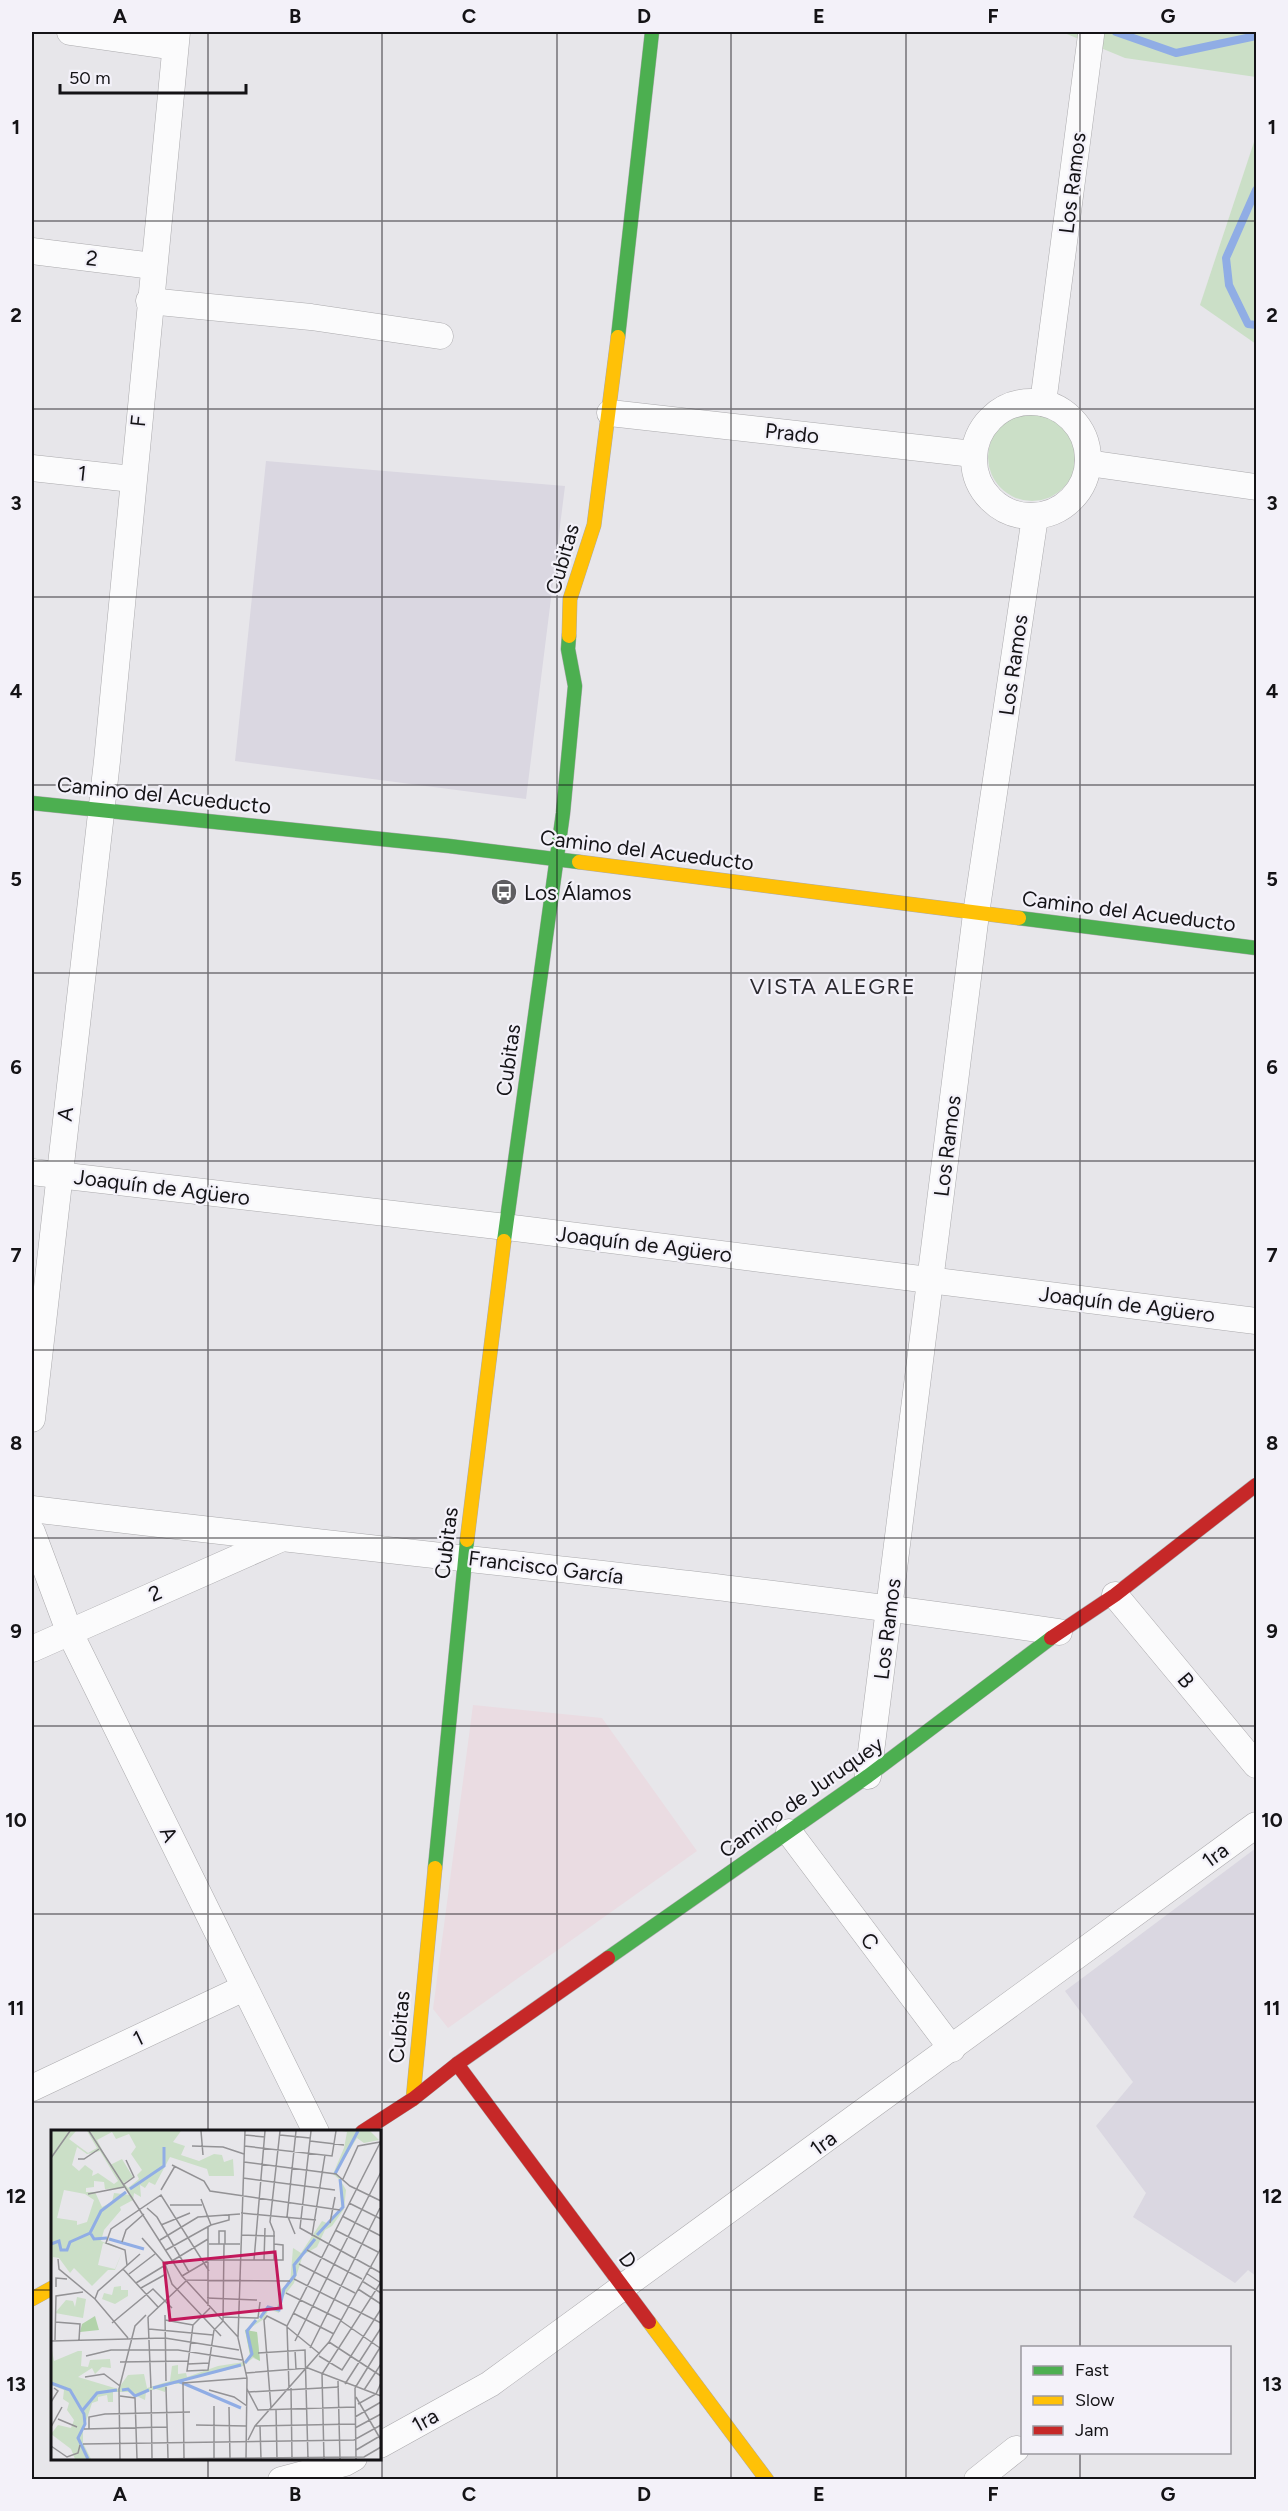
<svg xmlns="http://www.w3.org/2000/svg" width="1288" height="2511" font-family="Figtree,sans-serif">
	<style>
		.industrial { fill: #eadce2 }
		.built { fill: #dad7e1 }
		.green { fill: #cbdfc7 }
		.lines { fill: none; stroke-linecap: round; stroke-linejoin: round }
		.stream { stroke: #90ade5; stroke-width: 8 }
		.street-casing { stroke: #abaaad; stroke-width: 27 }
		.fast-casing { stroke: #abaaad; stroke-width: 15 }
		.slow-casing { stroke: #abaaad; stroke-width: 15 }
		.jam-casing { stroke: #abaaad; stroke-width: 15 }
		.street { stroke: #fbfbfc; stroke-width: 26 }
		.fast { stroke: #4caf50; stroke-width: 14 }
		.slow { stroke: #ffc107; stroke-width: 14 }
		.jam { stroke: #c62828; stroke-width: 14 }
		.grid { fill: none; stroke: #141316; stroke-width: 1.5; stroke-opacity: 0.55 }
		.labels { text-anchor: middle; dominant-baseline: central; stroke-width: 4.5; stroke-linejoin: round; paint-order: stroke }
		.street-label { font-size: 21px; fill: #141316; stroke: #f3f1f9 }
		.poi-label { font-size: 21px; fill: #141316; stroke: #f3f1f9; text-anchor: start }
		.neighbourhood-label { font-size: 22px; letter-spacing: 1.5px; fill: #2c2a30; stroke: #f3f1f9 }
		.inset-river { fill: none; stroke: #90ade5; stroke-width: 3 }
		.inset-road { fill: none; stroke: #939295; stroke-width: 1.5 }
		.view { fill: #c2185b; fill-opacity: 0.15; stroke: #c2185b; stroke-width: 3 }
		.inset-edge { fill: none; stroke: #141316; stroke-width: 3 }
		.neatline { fill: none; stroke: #141316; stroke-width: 2 }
		.grid-label { font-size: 20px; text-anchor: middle; font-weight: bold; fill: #141316 }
	</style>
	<rect width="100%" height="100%" fill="#e7e6ea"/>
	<path class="industrial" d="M473,1705L602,1718L697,1851L448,2028L433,2009Z"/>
	<g class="built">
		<path d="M266,461L565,486L526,799L235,761Z"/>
		<path d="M1256,1848V2276L1248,2270L1235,2283L1133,2217L1146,2193L1096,2126L1133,2082L1065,1991Z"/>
	</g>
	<g class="green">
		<path d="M1062,32H1256V77L1125,58Z"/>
		<path d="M1256,136V344L1200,305Z"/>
		<circle cx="1032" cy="457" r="44"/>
	</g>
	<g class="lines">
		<g class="stream">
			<path d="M1116,32L1176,53L1256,36"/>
			<path d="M1256,190L1226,258L1229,285L1248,324L1256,325"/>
		</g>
		<g class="street-casing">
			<g id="street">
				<path d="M70,32L175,47"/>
				<path d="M32,251L153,266"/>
				<path d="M149,301L311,317L440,336"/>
				<circle cx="1031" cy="459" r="57"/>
				<path d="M1043,403L1091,35"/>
				<path d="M610,413L973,454"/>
				<path d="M1088,463L1256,487"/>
				<path d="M32,468L132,479"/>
				<path d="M32,1172L506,1227L1256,1321"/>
				<path d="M32,1419L107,761L177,32"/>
				<path d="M32,1509C374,1551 718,1582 1059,1632"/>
				<path d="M32,1532L69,1631L316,2132"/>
				<path d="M1115,1595L1256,1765"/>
				<path d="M32,1649L278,1540"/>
				<path d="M868,1776L976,914L1035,517"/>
				<path d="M789,1832L952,2049"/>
				<path d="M32,2088L244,1988"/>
				<path d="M380,2445L490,2384L1256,1825"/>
				<path d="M281,2480L345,2463L354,2458"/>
				<path d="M977,2480L1016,2449"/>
			</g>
		</g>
		<g class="fast-casing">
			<g id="fast">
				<path d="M618,337L652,32"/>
				<path d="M32,803L449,846L579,862"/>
				<path d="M1019,918L1256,948"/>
				<path d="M504,1241L563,813L575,686L568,649L569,636"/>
				<path d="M435,1868L467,1540"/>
				<path d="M608,1958L868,1776L1051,1638"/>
			</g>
		</g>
		<g class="slow-casing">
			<g id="slow">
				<path d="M569,636L570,599L594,525L618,337"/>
				<path d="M579,862L1019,918"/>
				<path d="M467,1540L504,1241"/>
				<path d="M413,2099L435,1868"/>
				<path d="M32,2299L52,2288"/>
				<path d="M649,2322L767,2480"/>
			</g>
		</g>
		<g class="jam-casing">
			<g id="jam">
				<path d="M1051,1638L1115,1595L1256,1485"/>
				<path d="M457,2064L649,2322"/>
				<path d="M362,2132L413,2099L457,2064L608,1958"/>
			</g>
		</g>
		<use href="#street" class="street"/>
		<use href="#fast" class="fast"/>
		<use href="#slow" class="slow"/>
		<use href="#jam" class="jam"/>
	</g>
	<path class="grid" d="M208,32V2132M382,32V2480M557,32V2480M731,32V2480M906,32V2480M1080,32V2348M32,221H1256M32,409H1256M32,597H1256M32,785H1256M32,973H1256M32,1161H1256M32,1350H1256M32,1538H1256M32,1726H1256M32,1914H1256M32,2102H1256M32,2290H52M380,2290H1256M1080,2452V2480M208,2458V2480"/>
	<defs>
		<g id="bus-disc" transform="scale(1.35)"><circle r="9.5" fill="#5e5d60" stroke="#f3f1f9"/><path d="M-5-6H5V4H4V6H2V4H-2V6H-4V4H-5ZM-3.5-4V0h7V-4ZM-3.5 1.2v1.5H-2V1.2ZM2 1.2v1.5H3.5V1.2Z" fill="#fff"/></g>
	</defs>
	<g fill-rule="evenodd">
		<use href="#bus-disc" x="504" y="892"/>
	</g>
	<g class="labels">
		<g class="street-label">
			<text transform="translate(1072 183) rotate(-83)">Los Ramos</text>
			<text transform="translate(92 258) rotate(7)">2</text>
			<text transform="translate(138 421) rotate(-84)">F</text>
			<text transform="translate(792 433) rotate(6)">Prado</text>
			<text transform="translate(82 473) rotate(6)">1</text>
			<text transform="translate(562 559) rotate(-74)">Cubitas</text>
			<text transform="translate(1013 665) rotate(-82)">Los Ramos</text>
			<text transform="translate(164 795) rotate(6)">Camino del Acueducto</text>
			<text transform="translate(647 850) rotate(7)">Camino del Acueducto</text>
			<text transform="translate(1129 911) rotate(7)">Camino del Acueducto</text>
			<text transform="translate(508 1060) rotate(-82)">Cubitas</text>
			<text transform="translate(65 1114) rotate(-83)">A</text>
			<text transform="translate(947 1146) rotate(-83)">Los Ramos</text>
			<text transform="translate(162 1187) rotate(7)">Joaquín de Agüero</text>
			<text transform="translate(644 1244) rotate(7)">Joaquín de Agüero</text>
			<text transform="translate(1127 1304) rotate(7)">Joaquín de Agüero</text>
			<text transform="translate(446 1543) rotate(-83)">Cubitas</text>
			<text transform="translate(546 1567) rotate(7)">Francisco García</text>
			<text transform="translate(155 1593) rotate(-24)">2</text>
			<text transform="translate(887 1629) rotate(-83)">Los Ramos</text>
			<text transform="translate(1186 1680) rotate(50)">B</text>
			<text transform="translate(801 1797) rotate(-35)">Camino de Juruquey</text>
			<text transform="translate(169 1834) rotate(64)">A</text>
			<text transform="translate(1215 1855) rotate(-36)">1ra</text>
			<text transform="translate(870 1941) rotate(53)">C</text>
			<text transform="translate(399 2027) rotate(-85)">Cubitas</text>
			<text transform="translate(138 2038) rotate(-25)">1</text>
			<text transform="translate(823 2143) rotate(-36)">1ra</text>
			<text transform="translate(628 2260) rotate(54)">D</text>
			<text transform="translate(425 2420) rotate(-29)">1ra</text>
		</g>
		<g class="poi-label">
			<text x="524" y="892">Los Álamos</text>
		</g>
		<g class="neighbourhood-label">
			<text x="833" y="986">VISTA ALEGRE</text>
		</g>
	</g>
	<g transform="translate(51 2130)">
		<rect width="330" height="330" fill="#e7e6ea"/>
		<path d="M0,1H25L18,9L37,23L46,18L36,1H130L122,12L134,16L130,25L148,31L163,24L171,25L173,32L182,29L183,46H158L156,39L119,27L104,55L98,52L94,58L89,55L90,67L83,63L82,70L69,77L70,80L53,100L50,111L72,120L64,140H57L41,156L23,138L19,143L8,128L2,127L0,148ZM61,2L65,9L78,4L85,17L80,24L91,40L86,45L88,49L77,58L73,53L82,47L71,29L59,35L46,10ZM26,17L36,24L49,21L67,51L63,54L47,43L41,46L42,41L34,35L28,41L21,35ZM43,51L53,52L54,59L74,58L80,65L63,63L61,72L51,77L44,62H35V58L43,57ZM13,60L34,64L43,70L36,92L26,95V91L6,88ZM52,113L72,120L64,139L47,135ZM291,1H319L328,10L313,13L306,8L285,42L295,60L293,79L281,96L274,100L266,117L252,125L243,153L229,171L228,183L218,179L213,189L199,198V203L206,202L209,231L202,228L192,236L131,251L130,254H117L114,262L105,259L95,262L94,270L77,262H62V272H57L56,265L47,267V271L41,273L32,301V313L40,329H24L20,319L0,304L7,295L20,298L23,290L16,280L18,273L12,269L13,260L0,255V215L3,231L27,221H31L30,236L37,237L39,230L59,229L60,238L51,237L44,244L41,238L27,247L67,259L77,245L93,244L96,258L119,251L121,236L127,235V244L135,243L136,247L167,236L193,232L199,224L194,200L211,187L216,176L226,178L230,159L239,154L242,118L250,123L271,91L278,94L290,79L289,50L282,44L293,18L296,2ZM70,156V160H77V166L64,174L51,169L53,163L61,165L63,157ZM26,167L35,169L32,188L4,183L15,170L22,171L24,177Z" fill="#cbdfc7" fill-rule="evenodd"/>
		<path d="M44,186L48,200L29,202L31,194ZM194,200L206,202L209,231L199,225Z" fill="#b2d3aa"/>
		<path class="inset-river" d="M284,44L307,1M79,59L113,36V17M40,104L43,109L56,108M266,105L292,77L289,49M58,109L93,119M0,114L8,111L10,120H16L19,112L39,103L50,81L75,62M209,188L217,177L228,180L233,159L244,145L243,135L264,109M194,233L201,224L196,201L205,190M127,251L190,278M0,253L19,260L33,284L34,294L27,308L37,329M102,258L190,235M71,260L77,259L84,266L98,260M31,281L46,263L66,260"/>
		<path class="inset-road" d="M38,1L131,146L187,207M150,1L152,25M194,1L187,208L196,248L195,329M260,1L249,98L330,143M194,5L214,7M229,5L259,8M259,11L293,15M141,16L172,17L193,24M193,16L281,26L285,1M0,28L19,1M27,29H33L48,19M193,32L285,44L299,56L330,71M121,35L153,51L159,61L289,80M192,48L284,60M292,49L307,16L329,12M72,55L83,47L75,30M110,60L124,36M37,64L73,57M150,69L160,95M298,73L330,89M119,75H151M96,78L106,87L138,142M190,83L265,90M291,86L330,106M236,87L245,1M237,87L244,104M279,93L284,67M110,95L139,83M284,100L327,122M190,105L224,106M261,106L274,25M91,108L114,134L121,154L170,206M109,110L147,87L189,84M71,112L75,100L93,84M158,114H189M168,114V101H174V114M115,120L160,95L178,90V84M256,120L311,149M7,129L8,139L44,169L77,208M203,130L214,1M213,130L214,98M223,130V102L219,92L229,1M248,134L304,163M76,135L74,120L55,113L60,99L110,65L158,141M72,139L107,177M315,143L330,153M78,144L104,124M131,146L158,130H232V115L223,114M243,149L330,193M134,150L239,151M311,151L330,163M85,153L157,109M5,157V148L16,149M90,158L115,144M307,159L330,174M235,163L290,190M156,168L206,170M44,169L47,161L89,124M157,176V97M242,183L283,204M114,185L115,251M97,187L100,258M97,187L135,151M172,187L207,188L209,172M114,190L142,195M290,191L329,218M4,192L29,194L28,210M61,193L102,159L121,178M142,195L136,241L157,240L163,200L172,191L173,114M142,195L159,178M236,197L269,224M98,199L162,205M4,210L5,166L32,162M1,211L114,208L188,220M244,211L330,42M278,212L330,246M259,218L329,78M244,220L245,239M207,223L254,220L257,329M35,226L60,220H127L191,230M268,226L291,240L330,179M69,232L137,231M137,234L158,233M195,243L257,238L330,266M34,247L53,244L69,256M287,251L289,329M294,254L330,198M115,257L117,328M238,258L236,196L330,11M240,258L241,329M304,258L305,329M304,258L330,216M196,259L207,280L304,277M100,260L101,328M158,260L183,267L196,276M313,260L330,234M197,262L288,257M69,266L84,268L86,329M305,267L330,310M0,272L7,261L3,258M307,274L325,264L330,253M163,276V328M178,277L179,328M220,278L213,190L216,186L236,196M225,279L226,329M304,287L330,272M7,289L26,297M145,295L195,296M204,296L304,294M209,296L210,329M0,297L11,277M304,298L330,284M33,299L116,297M38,299V287L54,284L139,282M197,310L204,296L278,212L330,118M32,314L303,310L330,295M0,316L16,327L27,323L29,315M305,320L329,306M133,328L132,253L196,248M69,329L68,259L84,196L95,185M86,329L313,327L330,317M273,329L271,244L330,152"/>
		<path class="view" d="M224,122L230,178L119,190L113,133Z"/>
		<rect width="330" height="330" class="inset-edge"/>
	</g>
	<rect width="1288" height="2511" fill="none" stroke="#f3f1f9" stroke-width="66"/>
	<rect x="1021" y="2346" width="210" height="108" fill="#f3f1f9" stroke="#9a989e" stroke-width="1.5"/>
	<rect x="1033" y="2366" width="30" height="9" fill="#4caf50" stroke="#9a989e" stroke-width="1.5"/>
	<text x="1075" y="2376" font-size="18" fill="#141316">Fast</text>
	<rect x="1033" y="2396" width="30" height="9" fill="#ffc107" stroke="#9a989e" stroke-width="1.5"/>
	<text x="1075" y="2406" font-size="18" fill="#141316">Slow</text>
	<rect x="1033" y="2426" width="30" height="9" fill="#c62828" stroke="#9a989e" stroke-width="1.5"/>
	<text x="1075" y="2436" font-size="18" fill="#141316">Jam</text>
	<path d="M60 84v9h186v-9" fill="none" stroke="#141316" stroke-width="3"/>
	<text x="69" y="84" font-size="18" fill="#141316" stroke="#f3f1f9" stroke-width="4.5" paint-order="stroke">50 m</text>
	<rect x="33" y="33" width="1222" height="2445" class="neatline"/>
	<g class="grid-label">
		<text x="120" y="23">A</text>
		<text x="295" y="23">B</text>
		<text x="469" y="23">C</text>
		<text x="644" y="23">D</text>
		<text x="819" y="23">E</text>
		<text x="993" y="23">F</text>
		<text x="1168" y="23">G</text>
		<text x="16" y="134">1</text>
		<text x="1272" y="134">1</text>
		<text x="16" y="322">2</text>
		<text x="1272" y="322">2</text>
		<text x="16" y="510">3</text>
		<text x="1272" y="510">3</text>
		<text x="16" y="698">4</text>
		<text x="1272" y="698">4</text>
		<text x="16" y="886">5</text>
		<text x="1272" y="886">5</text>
		<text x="16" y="1074">6</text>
		<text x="1272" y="1074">6</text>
		<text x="16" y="1262">7</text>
		<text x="1272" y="1262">7</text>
		<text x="16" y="1450">8</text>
		<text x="1272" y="1450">8</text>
		<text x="16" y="1638">9</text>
		<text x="1272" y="1638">9</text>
		<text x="16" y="1827">10</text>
		<text x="1272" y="1827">10</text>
		<text x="16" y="2015">11</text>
		<text x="1272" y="2015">11</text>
		<text x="16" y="2203">12</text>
		<text x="1272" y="2203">12</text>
		<text x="16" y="2391">13</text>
		<text x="1272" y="2391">13</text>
		<text x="120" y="2501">A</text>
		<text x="295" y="2501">B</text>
		<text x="469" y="2501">C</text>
		<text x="644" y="2501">D</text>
		<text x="819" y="2501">E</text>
		<text x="993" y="2501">F</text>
		<text x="1168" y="2501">G</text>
	</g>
</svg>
